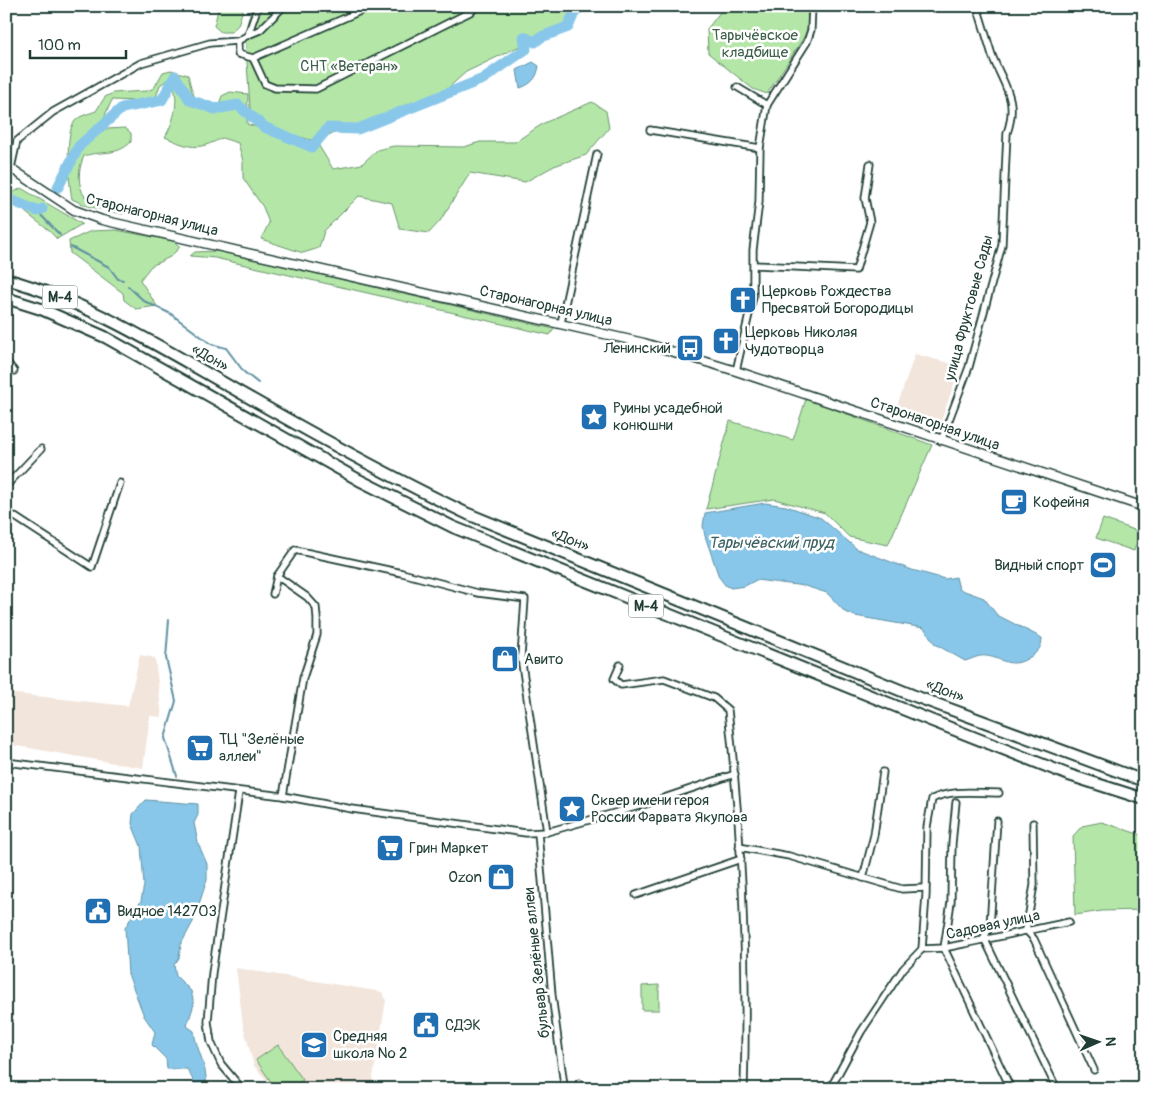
<svg xmlns="http://www.w3.org/2000/svg" width="1150" height="1095" font-family="Pangolin,sans-serif">
	<style>
		.built { fill: #f2e5db }
		.green { fill: #b4e7a7; stroke: #6a926e }
		.water { fill: #89c7ea; stroke: #5f90a1 }
		.lines { fill: none; stroke-linecap: round; stroke-linejoin: round }
		.stream { stroke: #5f90a1; stroke-width: 2 }
		.river { stroke: #89c7ea; stroke-width: 11 }
		.minor-casing { stroke: #1f3d34; stroke-width: 9 }
		.secondary-casing { stroke: #1f3d34; stroke-width: 11 }
		.motorway-casing { stroke: #1f3d34; stroke-width: 14 }
		.minor { stroke: #fff; stroke-width: 5.5 }
		.secondary { stroke: #fff; stroke-width: 8 }
		.motorway { stroke: #fff; stroke-width: 10 }
		.labels { text-anchor: middle; dominant-baseline: central; stroke-width: 5; stroke-linejoin: round; paint-order: stroke }
		.shield { fill: #fff; stroke: #627771; stroke-width: 1 }
		.shield-label { font-size: 14px; font-weight: bold; fill: #1f3d34 }
		.park-label { font-size: 15px; fill: #3d5f4b; stroke: #fff }
		.street-label { font-size: 15px; fill: #1f3d34; stroke: #fff }
		.poi-label { font-size: 15px; fill: #1f3d34; stroke: #fff; text-anchor: start }
		.water-label { font-size: 16px; font-style: italic; fill: #3a6062; stroke: #fff }
	</style>
	<rect width="100%" height="100%" fill="#fff"/>
	<filter id="ink" filterUnits="userSpaceOnUse"><feTurbulence type="fractalNoise" baseFrequency=".02" numOctaves="2"/><feDisplacementMap in="SourceGraphic" scale="10" xChannelSelector="R" yChannelSelector="G"/><feConvolveMatrix kernelMatrix="1 2 1 2 8 2 1 2 1" color-interpolation-filters="sRGB"/></filter>
	<g filter="url(#ink)">
		<g class="built">
			<path d="M915,354L960,366L939,427L895,412Z"/>
			<path d="M140,655L155,658L162,717L150,716L143,768L6,744V693L128,706Z"/>
			<path d="M236,968L382,992L386,1000L371,1089H275L254,1066L243,1025Z"/>
		</g>
		<g class="green">
			<path d="M219,6H244L238,25L231,32H221L214,26Z"/>
			<path d="M252,6H588L568,23L466,72L428,106L311,140L251,123L245,32Z"/>
			<path d="M725,6H808V31L767,94L753,89L708,53L707,29Z"/>
			<path d="M171,70L188,75C192,91 193,104 211,109L219,104L222,96L230,92L248,94L247,124L319,146L333,169L362,164L377,150L394,146L464,147L480,142H515L544,123L592,102L606,111L609,128L586,155L554,166L525,182L470,173L440,221L429,233L400,229L392,203L359,196L324,231L319,248L303,253L261,239L269,223L263,207L243,178V161L238,143L222,138C197,151 190,148 165,137C174,122 182,95 169,79L160,85L156,97L138,101L112,100L101,124L107,129L125,128L131,133V142C116,157 101,150 84,156C78,169 77,185 85,197L111,201L127,208L123,214L87,206L72,199C69,183 64,133 75,121C80,115 89,114 96,111L105,97L113,93L147,91L154,88L163,72Z"/>
			<path d="M21,188L82,224L57,239C43,222 20,214 11,194Z"/>
			<path d="M116,230L174,241L180,247L170,257L151,266L140,280L157,306L136,309L124,300L123,293L70,253L69,241L91,231Z"/>
			<path d="M219,251L554,329L550,335L215,258L190,256L195,252Z"/>
			<path d="M806,399L932,445L888,545L849,537L825,513L774,499L706,509L730,421L793,440Z"/>
			<path d="M1103,519L1140,532L1134,551L1096,538Z"/>
			<path d="M1102,822L1144,836V910L1102,911L1075,915L1073,836L1082,826Z"/>
			<path d="M659,985V1010H642V986Z"/>
			<path d="M278,1045L303,1080L291,1089H276L256,1060Z"/>
		</g>
		<g class="water">
			<path d="M533,62L539,66C537,78 532,84 520,88L517,70Z"/>
			<path d="M765,503L786,506L821,518L857,549L912,570L945,579L956,577L959,589L984,598L997,615L1042,638C1042,647 1038,652 1030,657C1008,672 1000,654 980,656C975,657 969,660 965,661L935,644L924,628L855,616L845,612L827,593L805,586L756,580L745,586L731,588L725,585L719,577L705,536L703,526L705,513Z"/>
			<path d="M146,800L198,804V815L194,823L198,843L207,864V880L193,922L181,944L179,958L174,965L176,976L191,991L194,1004L187,1026L194,1031C196,1050 208,1066 206,1085L198,1089L187,1069H167L166,1059L152,1045L155,1032L144,1016L128,974L125,928L141,901L144,885L141,846L132,824L133,814Z"/>
		</g>
		<g class="lines">
			<g class="stream">
				<path d="M37,211L60,235"/>
				<path d="M71,247L109,267L118,279L123,280"/>
				<path d="M128,286L144,301L171,314L211,344L226,348L244,372L258,383"/>
				<path d="M169,620L166,658L176,701L165,738L177,776"/>
			</g>
			<g class="river">
				<path d="M58,187L79,146L122,108L162,100L175,76L190,100L215,109L238,105L264,127L312,147L328,128L358,129L483,79L526,49L524,37L535,42L541,37L568,27L574,13L582,6"/>
				<path d="M6,198L37,211L42,209"/>
			</g>
			<g class="minor-casing">
				<g id="minor">
					<path d="M248,35L260,30L284,6"/>
					<path d="M238,41V54L253,58L372,6"/>
					<path d="M253,58L265,84L275,88L316,89L472,11L474,6"/>
					<path d="M767,105L807,42L811,30L812,6"/>
					<path d="M650,130L760,148"/>
					<path d="M11,168L17,141L53,112L141,63L210,43L238,41L248,35L258,6"/>
					<path d="M754,265L856,270L870,222L865,198L870,164"/>
					<path d="M561,323L597,154"/>
					<path d="M6,361L14,371"/>
					<path d="M736,371L753,297V250L759,202L760,148L767,105L737,87"/>
					<path d="M941,441L969,367L1002,245L1007,133C1019,98 1003,85 992,55C987,39 982,22 977,6"/>
					<path d="M6,486L41,449"/>
					<path d="M6,511L92,567L120,483"/>
					<path d="M277,576L307,597L316,607L317,618V635L303,678L283,796"/>
					<path d="M273,594L277,576L295,550L402,573L478,593L525,599L521,657L547,832"/>
					<path d="M620,665L614,679L621,685L664,679L714,698L728,710C742,836 748,962 744,1089"/>
					<path d="M6,762L283,796L352,809L526,833L547,832L646,804L735,774"/>
					<path d="M239,792L212,973L208,1022L211,1042L221,1064L242,1089"/>
					<path d="M956,802L952,844L951,902L944,948L1011,1089"/>
					<path d="M997,821L990,926L984,938L1054,1083"/>
					<path d="M1033,823L1034,885L1026,930L1034,939L1094,1070"/>
					<path d="M538,833L552,995L564,1085L561,1089"/>
					<path d="M739,847L789,856L902,889L925,888"/>
					<path d="M863,878L874,835L883,772"/>
					<path d="M636,895L741,859"/>
					<path d="M922,949L944,948L1069,922"/>
					<path d="M579,1083L586,1089"/>
					<path d="M830,1089L861,1032L903,969L922,949L926,895L927,827L932,799C953,789 976,793 999,793"/>
				</g>
			</g>
			<g class="secondary-casing">
				<path id="secondary" d="M6,165L74,210L102,220L644,343L736,371L1144,507"/>
			</g>
			<g class="motorway-casing">
				<g id="motorway">
					<path d="M6,279C89,302 160,347 234,389C311,433 388,476 468,514L912,695L1144,781"/>
					<path d="M6,298L41,309L105,337L359,480L453,527L930,720L1069,775L1144,799"/>
				</g>
			</g>
			<use href="#minor" class="minor"/>
			<use href="#secondary" class="secondary"/>
			<use href="#motorway" class="motorway"/>
		</g>
	</g>
	<defs>
		<g id="church-square" transform="scale(1.4375)"><rect x="-9" y="-9" width="18" height="18" rx="4" fill="#1f6fb2" stroke="#fff"/><path d="M-1.2-6h2.4v3.5h3.3v2.4h-3.3V6h-2.4V-.1h-3.3v-2.4h3.3Z" fill="#fff"/></g>
		<g id="bus-square" transform="scale(1.4375)"><rect x="-9" y="-9" width="18" height="18" rx="4" fill="#1f6fb2" stroke="#fff"/><path d="M-5-6H5V4H4V6H2V4H-2V6H-4V4H-5ZM-3.5-4V0h7V-4ZM-3.5 1.2v1.5H-2V1.2ZM2 1.2v1.5H3.5V1.2Z" fill="#fff"/></g>
		<g id="sight-square" transform="scale(1.4375)"><rect x="-9" y="-9" width="18" height="18" rx="4" fill="#1f6fb2" stroke="#fff"/><path d="M0-6L1.8-2.2L6-1.7L2.9 1.2L3.7 5.4L0 3.3L-3.7 5.4L-2.9 1.2L-6-1.7L-1.8-2.2Z" fill="#fff"/></g>
		<g id="cafe-square" transform="scale(1.4375)"><rect x="-9" y="-9" width="18" height="18" rx="4" fill="#1f6fb2" stroke="#fff"/><path d="M-5.5-4.5H6V0H3Q3 3.5 0 3.5H-2.5Q-5.5 3.5-5.5 0ZM3-3.2v2h1.7v-2ZM-6 4.5H4V6H-6Z" fill="#fff"/></g>
		<g id="stadium-square" transform="scale(1.4375)"><rect x="-9" y="-9" width="18" height="18" rx="4" fill="#1f6fb2" stroke="#fff"/><path d="M0-5a6.5 5 0 1 0 0 10a6.5 5 0 1 0 0-10ZM-3.5-1.8h7v3.6h-7Z" fill="#fff"/></g>
		<g id="shop-square" transform="scale(1.4375)"><rect x="-9" y="-9" width="18" height="18" rx="4" fill="#1f6fb2" stroke="#fff"/><path d="M-5-2.5h2.3a2.7 3.5 0 0 1 5.4 0H5L5.5 6h-11ZM-1.5-2.5h3a1.5 2.3 0 0 0-3 0Z" fill="#fff"/></g>
		<g id="supermarket-square" transform="scale(1.4375)"><rect x="-9" y="-9" width="18" height="18" rx="4" fill="#1f6fb2" stroke="#fff"/><path d="M-6-5.5h2.5l.6 2H6L4.5 2H-2.5L-4.4-4H-6ZM-1.5 3.2a1.3 1.3 0 1 0 .1 0ZM3 3.2a1.3 1.3 0 1 0 .1 0Z" fill="#fff"/></g>
		<g id="civic-square" transform="scale(1.4375)"><rect x="-9" y="-9" width="18" height="18" rx="4" fill="#1f6fb2" stroke="#fff"/><path d="M-.6-6.5H3V-4.5H.6V-3L4-1V1h2V6H-6V1h2V-1L-.6-3ZM-1.2 2.5V6h2.4V2.5Z" fill="#fff"/></g>
		<g id="school-square" transform="scale(1.4375)"><rect x="-9" y="-9" width="18" height="18" rx="4" fill="#1f6fb2" stroke="#fff"/><path d="M0-5L7-2L0 1L-7-2ZM-4 1L0 2.5L4 1V4Q0 6-4 4Z" fill="#fff"/></g>
	</defs>
	<g fill-rule="evenodd">
		<use href="#church-square" x="743" y="300"/>
		<use href="#church-square" x="726" y="341"/>
		<use href="#bus-square" x="690" y="348"/>
		<use href="#sight-square" x="594" y="417"/>
		<use href="#cafe-square" x="1014" y="502"/>
		<use href="#stadium-square" x="1103" y="565"/>
		<use href="#shop-square" x="505" y="659"/>
		<use href="#supermarket-square" x="200" y="748"/>
		<use href="#sight-square" x="572" y="809"/>
		<use href="#supermarket-square" x="390" y="848"/>
		<use href="#shop-square" x="501" y="877"/>
		<use href="#civic-square" x="98" y="911"/>
		<use href="#civic-square" x="426" y="1025"/>
		<use href="#school-square" x="314" y="1045"/>
	</g>
	<g class="labels">
		<g class="shield">
			<rect x="42.5" y="285.5" width="35" height="23" rx="4"/>
			<rect x="628.5" y="594.5" width="35" height="23" rx="4"/>
		</g>
		<g class="shield-label">
			<text x="60" y="297">М-4</text>
			<text x="646" y="606">М-4</text>
		</g>
		<g class="park-label">
			<text x="755" y="35">Тарычёвское<tspan x="755" dy="17">кладбище</tspan></text>
			<text x="349" y="66">СНТ «Ветеран»</text>
		</g>
		<g class="street-label">
			<text transform="translate(152 215) rotate(14)">Старонагорная улица</text>
			<text transform="translate(546 306) rotate(13)">Старонагорная улица</text>
			<text transform="translate(969 308) rotate(-75)">улица Фруктовые Сады</text>
			<text transform="translate(210 358) rotate(30)">«Дон»</text>
			<text transform="translate(935 424) rotate(19)">Старонагорная улица</text>
			<text transform="translate(570 540) rotate(22)">«Дон»</text>
			<text transform="translate(945 691) rotate(21)">«Дон»</text>
			<text transform="translate(993 925) rotate(-12)">Садовая улица</text>
			<text transform="translate(537 963) rotate(-96)">бульвар Зелёные аллеи</text>
		</g>
		<g class="poi-label">
			<text x="762" y="291">Церковь Рождества<tspan x="762" dy="17">Пресвятой Богородицы</tspan></text>
			<text x="745" y="332">Церковь Николая<tspan x="745" dy="17">Чудотворца</tspan></text>
			<text x="671" y="348" text-anchor="end">Ленинский</text>
			<text x="613" y="408">Руины усадебной<tspan x="613" dy="17">конюшни</tspan></text>
			<text x="1033" y="502">Кофейня</text>
			<text x="1084" y="565" text-anchor="end">Видный спорт</text>
			<text x="524" y="659">Авито</text>
			<text x="219" y="739">ТЦ "Зелёные<tspan x="219" dy="17">аллеи"</tspan></text>
			<text x="591" y="800">Сквер имени героя<tspan x="591" dy="17">России Фарвата Якупова</tspan></text>
			<text x="409" y="848">Грин Маркет</text>
			<text x="482" y="877" text-anchor="end">Ozon</text>
			<text x="117" y="911">Видное 142703</text>
			<text x="445" y="1025">СДЭК</text>
			<text x="333" y="1036">Средняя<tspan x="333" dy="17">школа № 2</tspan></text>
		</g>
		<g class="water-label">
			<text x="771" y="543">Тарычёвский пруд</text>
		</g>
	</g>
	<rect width="1150" height="1095" fill="none" stroke="#fff" stroke-width="25"/>
	<rect x="12" y="12" width="1125" height="1070" fill="none" stroke="#1f3d34" stroke-width="2" filter="url(#ink)"/>
	<g transform="translate(1098 1042) rotate(88)" stroke="#ffffff" stroke-width="4" paint-order="stroke">
	<path d="M0-4L9 19L0 12L-9 19Z" fill="#1f3d34"/>
	<text y="-8" font-size="14" font-weight="bold" text-anchor="middle" fill="#1f3d34">N</text>
	</g>
	<path d="M30 50v8h96v-8" fill="none" stroke="#1f3d34" stroke-width="2.5"/>
	<text x="38" y="50" font-size="15" fill="#1f3d34" stroke="#ffffff" stroke-width="4" paint-order="stroke">100 m</text>
</svg>
